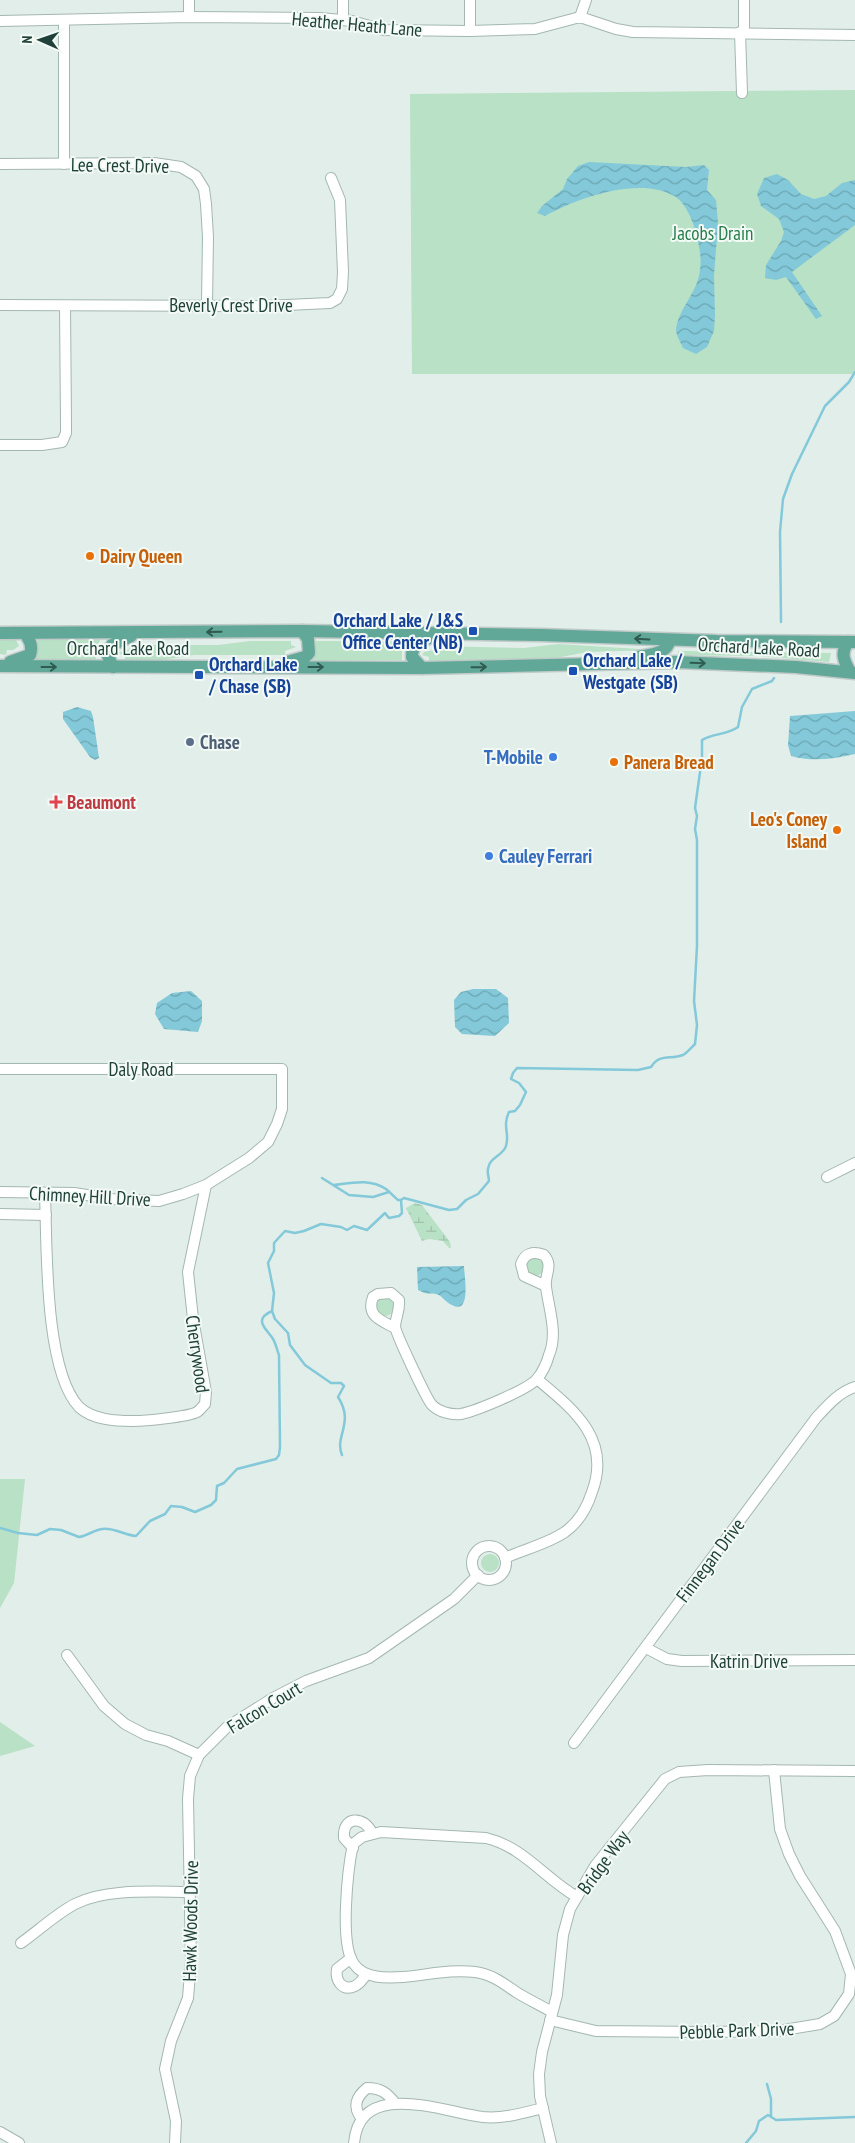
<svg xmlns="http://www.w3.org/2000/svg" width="855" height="2143" font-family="'PT Sans Narrow',sans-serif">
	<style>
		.green { fill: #b8e1c5 }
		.wetland { fill: url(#wetland-marsh) }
		.water { fill: url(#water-waves) }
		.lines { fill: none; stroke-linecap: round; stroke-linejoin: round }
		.stream { stroke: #83c9d9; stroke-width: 2.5 }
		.minor-casing { stroke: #a4b7b1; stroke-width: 12 }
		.major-casing { stroke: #c0cac8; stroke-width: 15 }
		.minor { stroke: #fff; stroke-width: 10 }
		.major { stroke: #61a898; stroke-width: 12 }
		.oneway { stroke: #305b51 }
		.food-dot { fill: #e8710a; stroke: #f3faf6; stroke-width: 2 }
		.transit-dot { fill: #1a4fb4; stroke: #f3faf6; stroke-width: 2 }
		.service-dot { fill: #5c6f8a; stroke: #f3faf6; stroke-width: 2 }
		.shop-dot { fill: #3f7fe0; stroke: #f3faf6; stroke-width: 2 }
		.health-dot { fill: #e0444e; stroke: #f3faf6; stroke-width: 2 }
		.labels { text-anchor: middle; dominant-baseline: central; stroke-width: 4; stroke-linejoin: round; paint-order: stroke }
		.street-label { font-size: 19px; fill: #1f4139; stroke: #f3faf6 }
		.park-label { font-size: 19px; fill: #257d4a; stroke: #f3faf6 }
		.food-label { font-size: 19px; font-weight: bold; fill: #c56008; stroke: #f3faf6; text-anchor: start }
		.transit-label { font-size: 19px; font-weight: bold; fill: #164399; stroke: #f3faf6; text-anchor: start }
		.service-label { font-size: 19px; font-weight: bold; fill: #4e5e75; stroke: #f3faf6; text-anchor: start }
		.shop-label { font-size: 19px; font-weight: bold; fill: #366cbe; stroke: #f3faf6; text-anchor: end }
		.health-label { font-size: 19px; font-weight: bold; fill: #be3a42; stroke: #f3faf6; text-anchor: start }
	</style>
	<defs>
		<pattern id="wetland-marsh" width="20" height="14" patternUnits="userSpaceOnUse" patternTransform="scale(1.25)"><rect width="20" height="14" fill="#b8e1c5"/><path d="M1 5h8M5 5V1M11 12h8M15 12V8" fill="none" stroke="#9ec2aa"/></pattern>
		<pattern id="water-waves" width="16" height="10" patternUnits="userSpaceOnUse" patternTransform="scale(1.25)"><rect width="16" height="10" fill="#83c9d9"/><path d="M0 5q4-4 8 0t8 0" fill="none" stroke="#6ba5b1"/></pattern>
	</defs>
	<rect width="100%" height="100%" fill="#e2eee9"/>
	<g class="green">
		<path d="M855,90V374H412L410,94Z"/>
		<path d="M0,640H16L19,646L13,650H7L6,655L0,654Z"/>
		<path d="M38,640H100L95,653L96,659H35Z"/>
		<path d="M250,641H291V645L296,647L285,651V655H194L162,660H125V656L118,653L129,649L130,645H219Z"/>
		<path d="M316,641H405L402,651V660H312L316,651Z"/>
		<path d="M558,644L655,650L587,652L556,658L429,661V657L422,655L424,652L434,650V646L524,648Z"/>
		<path d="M678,651L831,653L829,662L760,656L678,655Z"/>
		<circle cx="535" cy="1267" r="9"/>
		<circle cx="385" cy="1307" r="9"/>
		<path d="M0,1479H25L14,1583L0,1608Z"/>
		<circle cx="490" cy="1563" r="9"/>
		<path d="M0,1722L35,1746L0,1756Z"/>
	</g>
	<path class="wetland" d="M415,1203L422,1205L450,1242L451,1248H449L443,1241L429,1239L422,1241L406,1208Z"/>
	<g class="water">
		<path d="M589,162L686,167L704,165L709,170L707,190L716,200L718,223L714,276L715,315L714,331L707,347L696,354L683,348C681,343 676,335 676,330C678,309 698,292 700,270C702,258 699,245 696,233C693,221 686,204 676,197C640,175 578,198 545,216L537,213L542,206L563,189L567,179L578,166Z"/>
		<path d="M777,174L788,180L801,194L814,199L826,196L842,183L855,180V225L792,272L822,316L816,319L786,277L776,280L765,278L766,265L781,241L784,232L779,219L761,206L757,194L764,178Z"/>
		<path d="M77,707L91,711L93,717L99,758L95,760L90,757L63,719V712Z"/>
		<path d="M855,711V754C835,759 811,762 791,756L788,745L790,716Z"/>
		<path d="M473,989H496L508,998L509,1023L495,1036L462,1034L455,1027L454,1000L461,992Z"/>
		<path d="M191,991L202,1001V1021L198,1032L164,1029L155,1014L157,1003L172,993Z"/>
		<path d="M464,1266C464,1274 472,1316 452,1305C446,1303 442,1295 436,1294C433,1293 428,1294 425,1293C422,1292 420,1291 418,1290L417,1267Z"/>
	</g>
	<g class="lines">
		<g class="stream">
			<path d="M781,622L780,532L783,499L792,474L825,406L849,382L855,372"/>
			<path d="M322,1178L349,1195L373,1197L389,1192"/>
			<path d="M334,1185C351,1183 370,1178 386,1189C390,1192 393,1196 398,1200H401"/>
			<path d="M342,1455C334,1436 355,1423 338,1397L344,1386L341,1383H331L305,1365L290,1345L288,1333L275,1319L272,1311L274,1293L268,1263L274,1251V1243L285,1231L295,1233L304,1231L321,1224L341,1227L347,1230L354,1226L367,1230L385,1213L389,1218L399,1216L402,1213L401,1200L404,1198L449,1210L457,1209L466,1200L478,1194L489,1181C489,1177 487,1173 488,1169C489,1157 503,1156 506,1146C510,1133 502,1127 509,1112L515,1111L520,1105L526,1092L519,1083L511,1079L513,1073L517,1068L638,1070L651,1067C660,1053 670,1060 683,1055C687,1053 692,1047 695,1044L697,1025L694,1001L697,946V840L695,829L697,816L695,808L702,758V740C714,733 727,735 738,727L742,707L752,689L772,681L774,678"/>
			<path d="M0,1528L18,1533L37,1535L50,1529L61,1530L79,1537C87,1536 94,1530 102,1529C113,1527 124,1535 136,1536L150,1521L165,1514L171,1506L182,1507L195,1512L211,1505L216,1500L217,1486L224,1483L237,1469L276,1459L279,1455L280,1447L279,1355C277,1350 276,1344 273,1339C267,1329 252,1320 272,1311"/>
			<path d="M767,2084L771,2099V2116"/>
			<path d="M746,2143L756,2131L759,2121L768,2115L776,2120L855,2117"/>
		</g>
		<g class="minor-casing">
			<g id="minor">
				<path d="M189,0V17"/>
				<path d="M470,0V31"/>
				<path d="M744,0V32"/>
				<path d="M580,17L586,0"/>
				<path d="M343,20V0"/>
				<path d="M0,21L189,17L320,18L352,21L384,30L470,31L535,29L580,17L616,29L633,32L855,35"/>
				<path d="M740,32L742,93"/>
				<path d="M0,164L154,163L181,167L196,176L204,189L206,204L208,237L207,304"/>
				<path d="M64,164V20"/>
				<path d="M0,305L265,306L330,303L337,299L342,289L343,272L340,200L331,178"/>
				<path d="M0,445H42L62,442L66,433V423L65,306"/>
				<path d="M0,1069H282V1109L277,1124L268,1142L249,1158L206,1185L183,1194L159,1201L112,1199L74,1193L0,1192"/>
				<path d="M827,1177L855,1163"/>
				<path d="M45,1193C47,1245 44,1370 79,1407C93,1420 116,1421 133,1421C144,1421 188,1417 197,1412C200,1410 203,1406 205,1404L206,1392L193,1319L188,1272L206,1185"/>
				<path d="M0,1214L46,1215"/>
				<path d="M395,1328C380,1320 366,1316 373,1297L378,1294L391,1293L399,1300C400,1310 396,1317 395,1326C395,1332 427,1400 432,1405C439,1412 451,1415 461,1414C476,1411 527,1390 537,1379C542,1373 547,1362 549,1355C558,1333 549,1310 546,1287C544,1275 554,1266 544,1255C533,1251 525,1253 521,1264L524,1276L546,1286"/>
				<circle cx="489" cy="1563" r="17"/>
				<path d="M505,1558C525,1549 547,1544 565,1532C579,1522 587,1508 592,1492C612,1439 573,1409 537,1379"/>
				<path d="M646,1648L667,1659L682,1661L855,1660"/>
				<path d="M67,1655L104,1706L125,1724L146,1735L168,1741L199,1755"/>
				<path d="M574,1743L816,1418C827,1406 839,1392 855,1387"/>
				<path d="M353,1848L344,1838C342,1816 364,1815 372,1833"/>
				<path d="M21,1943C38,1931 56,1914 75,1904C106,1888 156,1892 190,1892"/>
				<path d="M351,1958L337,1969C335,1980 342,1992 355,1986C360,1984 363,1978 367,1974"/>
				<path d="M552,2012C540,2005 527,1999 516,1992C503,1983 491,1974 475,1972C451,1969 427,1975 403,1977C387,1978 364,1979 354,1964C339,1944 348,1868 353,1844L362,1837L381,1832L486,1838C524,1847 545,1879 577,1897"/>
				<path d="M550,2020L596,2031L706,2032L778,2031L820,2024L834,2016L849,1994L851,1974L835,1931L800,1876L789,1854L780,1829L774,1770"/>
				<path d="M362,2119C352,2107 356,2097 367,2088C381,2088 387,2093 395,2103"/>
				<path d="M0,2132L19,2143"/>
				<path d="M175,2143L176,2121L165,2069L171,2041L188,1998L191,1961L188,1799L190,1776L199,1755L227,1727L273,1698L306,1681L369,1658L454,1599L478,1575"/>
				<path d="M354,2143C360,2078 443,2112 483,2117C503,2119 523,2113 543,2108"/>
				<path d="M551,2143L540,2096L539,2074L542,2052L557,1995L563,1935L570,1909L595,1866L665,1779L679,1772L708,1770L855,1771"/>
			</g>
		</g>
		<g class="major-casing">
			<g id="major">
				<path d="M0,633L302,631L541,635L717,641L855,642"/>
				<path d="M848,642C840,653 844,661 850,672"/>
				<path d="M638,657C651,654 666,655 670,640"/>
				<path d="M10,662L30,655C33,646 30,641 25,633"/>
				<path d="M287,662L305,657L309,653L308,639L302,631"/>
				<path d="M0,666L422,668L677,662L796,667L855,673"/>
				<path d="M113,667L108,656L112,645L131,636"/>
				<path d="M422,668L412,657C411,643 424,640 435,636"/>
			</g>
		</g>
		<use href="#minor" class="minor"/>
		<use href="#major" class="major"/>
	</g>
	<defs><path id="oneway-shaft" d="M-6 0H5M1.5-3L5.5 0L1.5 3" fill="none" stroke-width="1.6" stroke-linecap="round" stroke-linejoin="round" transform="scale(1.25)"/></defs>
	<g class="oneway">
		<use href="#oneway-shaft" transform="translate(214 632) rotate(179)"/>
		<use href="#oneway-shaft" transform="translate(642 639) rotate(-177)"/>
		<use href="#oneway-shaft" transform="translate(698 663) rotate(2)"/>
		<use href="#oneway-shaft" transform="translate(49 667)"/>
		<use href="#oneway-shaft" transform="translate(316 667)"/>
		<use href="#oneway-shaft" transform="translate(479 667) rotate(-1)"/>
	</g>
	<g class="food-dot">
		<circle cx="90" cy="556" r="5"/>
		<circle cx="614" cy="762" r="5"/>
		<circle cx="837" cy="830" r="5"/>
	</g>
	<g class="transit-dot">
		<rect x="468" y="626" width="10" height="10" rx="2.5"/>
		<rect x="568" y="666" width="10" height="10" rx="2.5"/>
		<rect x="194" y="670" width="10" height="10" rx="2.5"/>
	</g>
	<circle class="service-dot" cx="190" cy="742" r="5"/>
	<g class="shop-dot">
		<circle cx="553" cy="757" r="5"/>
		<circle cx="489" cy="856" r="5"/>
	</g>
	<path class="health-dot" d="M53.5 794.5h5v5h5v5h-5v5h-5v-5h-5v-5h5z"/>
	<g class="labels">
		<g class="street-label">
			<text transform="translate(357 24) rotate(5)">Heather Heath Lane</text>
			<text transform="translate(120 165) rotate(1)">Lee Crest Drive</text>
			<text x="231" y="305">Beverly Crest Drive</text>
			<text transform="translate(759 647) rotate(3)">Orchard Lake Road</text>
			<text x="128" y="648">Orchard Lake Road</text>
			<text x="141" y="1069">Daly Road</text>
			<text transform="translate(90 1196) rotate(3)">Chimney Hill Drive</text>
			<text transform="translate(198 1354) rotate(82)">Cherrywood</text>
			<text transform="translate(710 1560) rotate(-53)">Finnegan Drive</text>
			<text x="749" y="1661">Katrin Drive</text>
			<text transform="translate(264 1707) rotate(-31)">Falcon Court</text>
			<text transform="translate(603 1862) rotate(-54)">Bridge Way</text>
			<text transform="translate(190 1921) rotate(-89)">Hawk Woods Drive</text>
			<text transform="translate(737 2030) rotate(-2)">Pebble Park Drive</text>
		</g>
		<g class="park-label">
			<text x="713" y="233">Jacobs Drain</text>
		</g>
		<g class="food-label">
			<text x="100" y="556">Dairy Queen</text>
			<text x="624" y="762">Panera Bread</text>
			<text x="827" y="819" text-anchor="end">Leo's Coney<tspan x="827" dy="22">Island</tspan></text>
		</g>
		<g class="transit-label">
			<text x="463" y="620" text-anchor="end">Orchard Lake / J&amp;S<tspan x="463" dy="22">Office Center (NB)</tspan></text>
			<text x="583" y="660">Orchard Lake /<tspan x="583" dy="22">Westgate (SB)</tspan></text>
			<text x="209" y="664">Orchard Lake<tspan x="209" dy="22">/ Chase (SB)</tspan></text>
		</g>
		<g class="service-label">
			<text x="200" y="742">Chase</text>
		</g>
		<g class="shop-label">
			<text x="543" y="757">T-Mobile</text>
			<text x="499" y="856" text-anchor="start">Cauley Ferrari</text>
		</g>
		<g class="health-label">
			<text x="67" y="802">Beaumont</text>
		</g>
	</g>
	<g transform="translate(40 40) rotate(272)" stroke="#f3faf6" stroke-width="4" paint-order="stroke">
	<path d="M0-4L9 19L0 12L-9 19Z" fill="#1f4139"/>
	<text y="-8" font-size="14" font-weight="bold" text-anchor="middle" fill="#1f4139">N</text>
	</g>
</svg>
